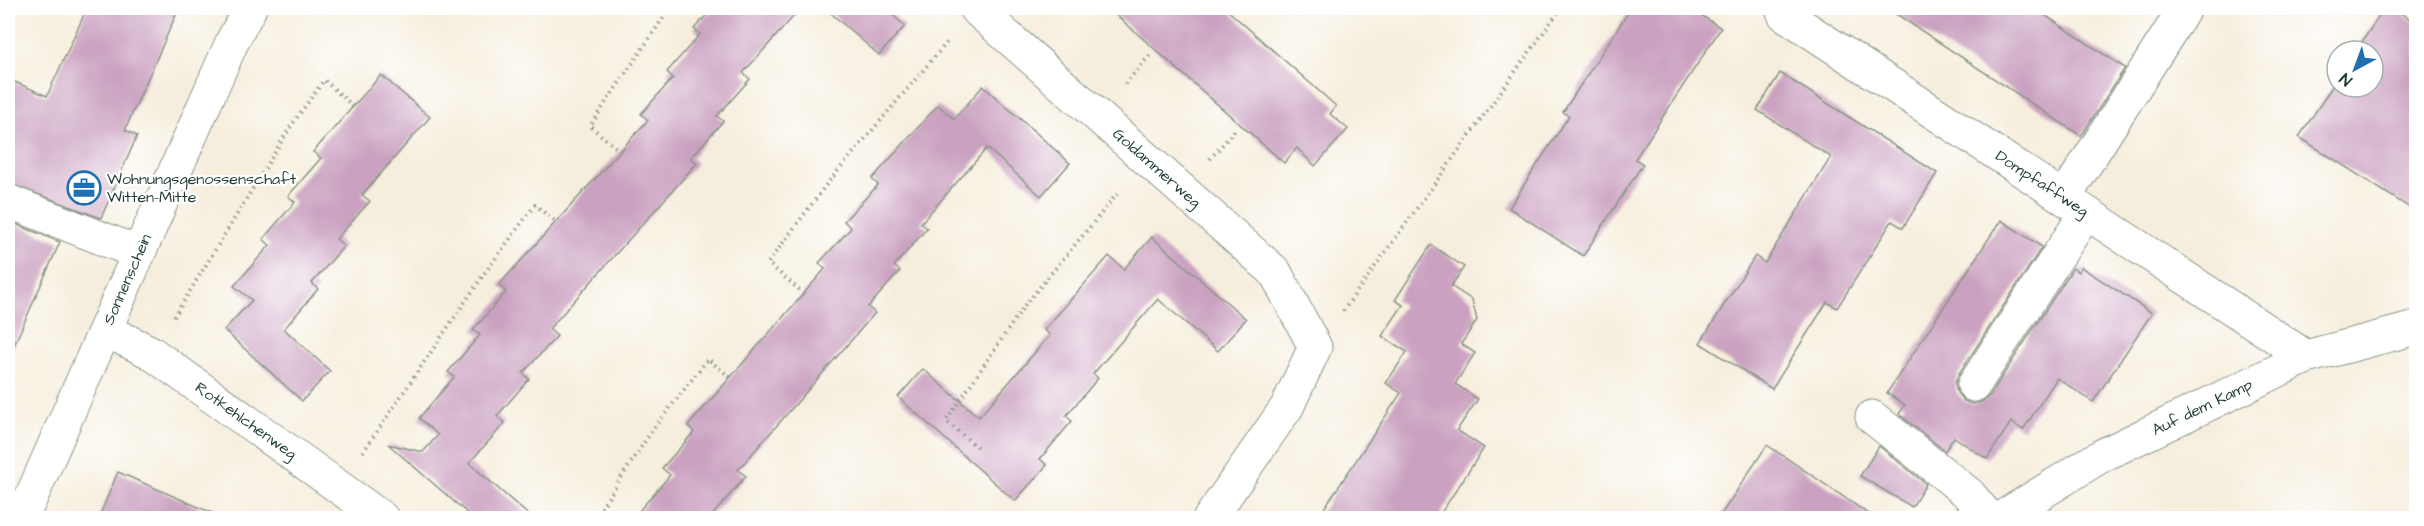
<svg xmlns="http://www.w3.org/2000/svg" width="2424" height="526" font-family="'Architects Daughter',sans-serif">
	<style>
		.building { fill: #caa1c0 }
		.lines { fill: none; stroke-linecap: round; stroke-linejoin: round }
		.minor-casing { stroke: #8a9688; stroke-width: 35 }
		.path { stroke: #8a9688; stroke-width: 4; stroke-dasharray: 1.5 4.5; stroke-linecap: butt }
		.minor { stroke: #fff; stroke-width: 33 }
		.labels { text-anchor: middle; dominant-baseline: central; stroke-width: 4.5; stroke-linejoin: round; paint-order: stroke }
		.street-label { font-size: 16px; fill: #1f3d34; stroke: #fff }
		.poi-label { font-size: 16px; fill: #1f3d34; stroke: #fff; text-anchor: start }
	</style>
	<rect width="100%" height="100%" fill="#fff"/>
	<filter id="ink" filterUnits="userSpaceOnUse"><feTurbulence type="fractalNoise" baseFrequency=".0167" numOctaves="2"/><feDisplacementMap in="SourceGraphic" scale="12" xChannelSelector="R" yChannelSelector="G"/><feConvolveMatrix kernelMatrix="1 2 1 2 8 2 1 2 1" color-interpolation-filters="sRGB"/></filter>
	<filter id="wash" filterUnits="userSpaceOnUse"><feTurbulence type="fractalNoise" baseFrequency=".008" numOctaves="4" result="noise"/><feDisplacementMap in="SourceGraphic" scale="24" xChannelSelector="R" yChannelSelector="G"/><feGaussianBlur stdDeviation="1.35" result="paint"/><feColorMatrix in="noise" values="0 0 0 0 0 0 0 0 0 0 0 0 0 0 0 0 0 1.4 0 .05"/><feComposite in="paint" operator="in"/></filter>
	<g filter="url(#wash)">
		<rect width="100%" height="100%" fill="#f6eedd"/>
		<g id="blocks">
			<g class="building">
				<path d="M87,8H179L125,130L137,136L101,218L8,183V79L47,96Z"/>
				<path d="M713,8H801L743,73L750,79L717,116L723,121L691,158L697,163L549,329L557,336L523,373L529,379L497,416L505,423L469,463L533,519H474L388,444L423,452L438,435L419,418L454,377L448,372L480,335L473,330L506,292L499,285L648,120L641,114L673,78L667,72L700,34L694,29Z"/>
				<path d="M825,8H885L905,26L879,55Z"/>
				<path d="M1108,8H1225L1336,106L1330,114L1348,129L1315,166L1297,148L1284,163Z"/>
				<path d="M1631,8H1690L1721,28L1635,159L1643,164L1583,256L1509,208L1569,116L1563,112Z"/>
				<path d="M1887,8H2034L2125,68L2081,136Z"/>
				<path d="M2384,8H2393L2416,23V212L2299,137L2337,79V87H2373V51H2356Z"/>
				<path d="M1780,73L1937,173L1903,228L1892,221L1837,308L1827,302L1772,389L1700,343L1755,256L1765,263L1831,157L1757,110Z"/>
				<path d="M381,75L430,117L362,195L370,201L336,239L344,246L312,283L318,289L284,329L330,371L302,401L224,330L252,300L234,286L270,245L263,239L295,202L288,196L321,158L313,152Z"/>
				<path d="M983,86L1070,163L1041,196L987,148L921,223L927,228L894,266L900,271L868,307L875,313L738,470L746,476L709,519H632L670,475L662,468L694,432L688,426L825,269L819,263L851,228L844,221L878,185L872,179L938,105L954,119Z"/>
				<path d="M2001,220L2042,247L1958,375L1955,383L1957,393L1964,401L1972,404L1982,402L1990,395L2073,268L2078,272L2081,267L2152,313L2093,402L2057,378L2023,430L2011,422L1987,459L1954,437L1945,451L1899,414L1905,405L1887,393Z"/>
				<path d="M8,221L60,242L8,359Z"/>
				<path d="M1152,237L1246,319L1218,351L1158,299L1093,374L1098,378L1066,416L1072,421L1040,459L1047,465L1015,501L898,397L923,369L979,417L1050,335L1044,330L1109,256L1124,269Z"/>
				<path d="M1431,245L1464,267L1451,286L1472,300L1477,320L1461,344L1475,353L1455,384L1478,399L1457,430L1484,448L1437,519H1317L1401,393L1386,383L1407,352L1382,336L1403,305L1395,300Z"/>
				<path d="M1767,445L1876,519H1718Z"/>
				<path d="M1879,446L1926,484L1912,507L1860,476Z"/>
				<path d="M118,472L226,519H98Z"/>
			</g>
		</g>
	</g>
	<g filter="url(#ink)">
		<use href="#blocks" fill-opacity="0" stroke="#8a9688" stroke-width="1.5"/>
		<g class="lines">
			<g class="minor-casing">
				<g id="minor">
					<path id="s1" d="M975,8L1275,272L1315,347L1287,407L1210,518"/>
					<path id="s2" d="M1782,8L1784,14L2306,357"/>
					<path d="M2064,198L2185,8"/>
					<path d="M8,201L139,253"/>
					<path id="s3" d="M105,330L150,352L382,518"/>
					<path d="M1974,385L2086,213"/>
					<path d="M1872,417L1969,494L1989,518"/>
					<path id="s4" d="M22,518L232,42L250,8"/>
					<path id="s5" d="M2001,518L2101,456L2306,357L2416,328"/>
				</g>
			</g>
			<g class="path">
				<path d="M1246,8L1251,12"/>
				<path d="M1125,84L1150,55"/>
				<path d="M620,151L590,126L670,8"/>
				<path d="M1210,159L1235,130"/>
				<path d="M804,294L768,263L826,185L948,41"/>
				<path d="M1343,311L1561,8"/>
				<path d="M174,317L291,126L324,80L353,106"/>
				<path d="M977,447L946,421L1024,306L1119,192"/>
				<path d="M363,452L484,274L535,205L556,222"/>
				<path d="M595,518L651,432L708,359L731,378"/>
				<path d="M872,518H876"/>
			</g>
			<use href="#minor" class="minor"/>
		</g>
	</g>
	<defs>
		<g id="office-ring" transform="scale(1.725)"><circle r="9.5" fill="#fff" stroke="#1f6fb2" stroke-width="1.5"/><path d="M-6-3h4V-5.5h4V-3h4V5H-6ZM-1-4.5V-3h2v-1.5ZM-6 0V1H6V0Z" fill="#1f6fb2"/></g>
	</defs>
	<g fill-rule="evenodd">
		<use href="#office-ring" x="84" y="188"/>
	</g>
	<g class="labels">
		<g class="street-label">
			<text stroke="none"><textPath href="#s1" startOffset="242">Goldammerweg</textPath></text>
			<text stroke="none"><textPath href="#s2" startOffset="315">Dompfaffweg</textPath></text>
			<text stroke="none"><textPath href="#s4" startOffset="261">Sonnenschein</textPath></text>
			<text stroke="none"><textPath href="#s5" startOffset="230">Auf dem Kamp</textPath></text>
			<text stroke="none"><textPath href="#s3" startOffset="168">Rotkehlchenweg</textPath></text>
		</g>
		<g class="poi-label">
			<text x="107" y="179">Wohnungsgenossenschaft<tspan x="107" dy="18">Witten-Mitte</tspan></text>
		</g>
	</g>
	<rect width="2424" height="526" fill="none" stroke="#fff" stroke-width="30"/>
	<g transform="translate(2355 69) rotate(221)"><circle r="28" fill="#ffffff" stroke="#a5b1ae" stroke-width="1.5"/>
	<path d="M0-4.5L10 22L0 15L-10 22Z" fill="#1f6fb2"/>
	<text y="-9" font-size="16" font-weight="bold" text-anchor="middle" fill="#1f3d34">N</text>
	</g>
</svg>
